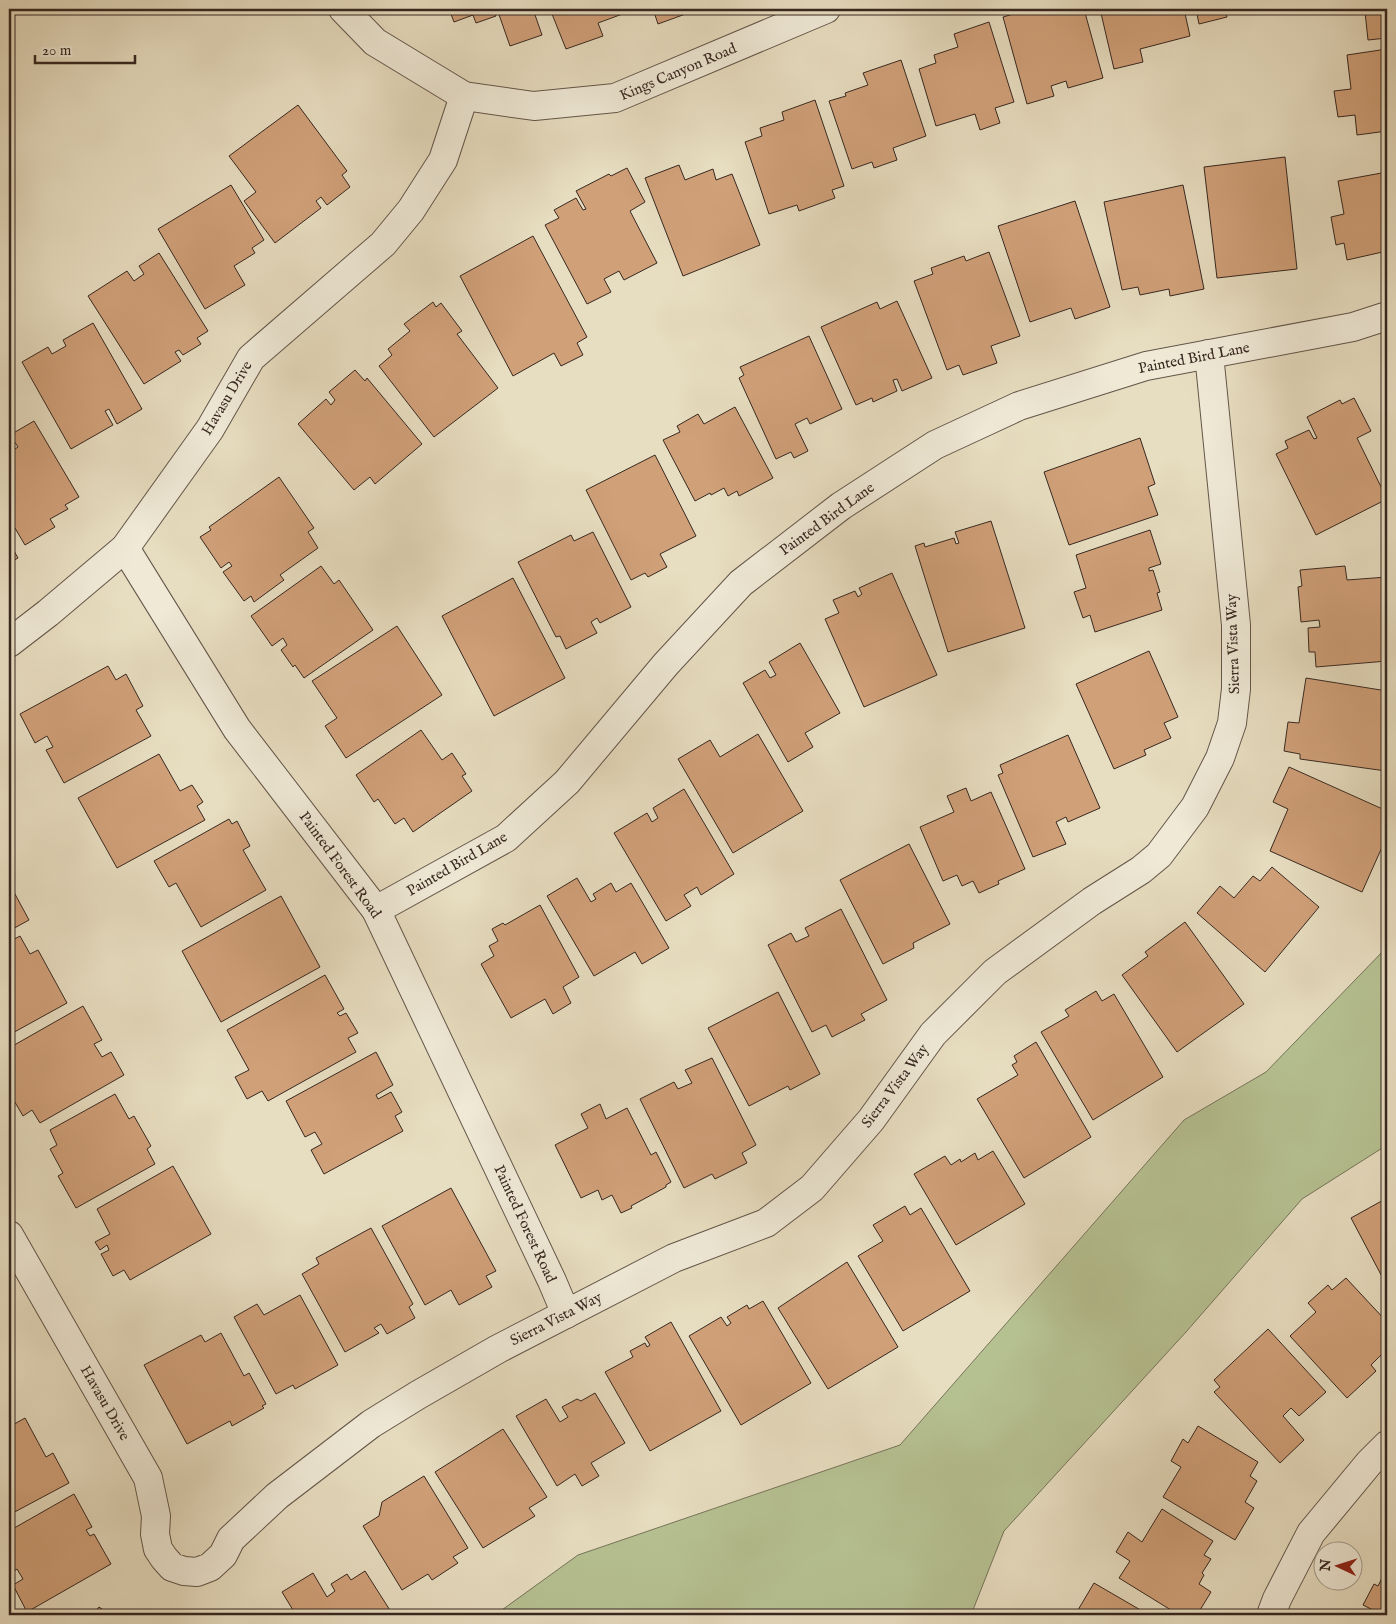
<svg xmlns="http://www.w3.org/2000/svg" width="1396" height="1624" font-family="'IM FELL English',serif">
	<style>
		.green { fill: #b6c192; stroke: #76745a }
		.building { fill: #d0a079; stroke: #372821 }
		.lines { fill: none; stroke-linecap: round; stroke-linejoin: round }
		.minor-casing { stroke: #635549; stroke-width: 30 }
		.minor { stroke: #efe9d6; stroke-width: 28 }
		.labels { text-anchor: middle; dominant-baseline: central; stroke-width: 4; stroke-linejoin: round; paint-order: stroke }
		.street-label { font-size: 15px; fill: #372821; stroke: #efe9d6 }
	</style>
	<rect width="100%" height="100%" fill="#e7ddc0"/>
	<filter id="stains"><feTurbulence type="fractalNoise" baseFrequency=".004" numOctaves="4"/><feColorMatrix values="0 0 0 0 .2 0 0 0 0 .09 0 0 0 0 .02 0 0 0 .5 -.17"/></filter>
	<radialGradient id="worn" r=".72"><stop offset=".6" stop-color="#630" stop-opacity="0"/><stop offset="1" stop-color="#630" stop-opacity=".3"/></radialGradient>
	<path class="green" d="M1387,947V1145L1302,1199L1186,1332L1004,1531L971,1615H495L578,1555L900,1445L1184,1120L1266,1072Z"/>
	<g class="building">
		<path d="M449,9H495L493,10L496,16L476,23L473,15L454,22Z"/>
		<path d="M497,9H533L542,35L510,46Z"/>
		<path d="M550,9H636L598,23L603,36L566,49Z"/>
		<path d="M653,9H690L691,12L658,24Z"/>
		<path d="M1023,9H1041L1043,14L1052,11V9H1084L1103,78L1068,88L1066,81L1051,86L1054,96L1027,104L1003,17L1020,12L1019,10Z"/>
		<path d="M1100,9H1184L1190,36L1140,49L1143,62L1114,69Z"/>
		<path d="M1196,9H1225L1227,17L1199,24Z"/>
		<path d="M1377,9H1387V38L1368,40L1365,12L1378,11Z"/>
		<path d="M989,22L1014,102L995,108L1000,123L980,130L975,114L936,126L919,69L936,63L934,55L958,47L954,34Z"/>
		<path d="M1387,49V131L1357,135L1355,115L1338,117L1334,91L1351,89L1347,55Z"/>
		<path d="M901,60L926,136L893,148L897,160L874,168L872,162L852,169L829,101L846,96L845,93L868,85L863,73Z"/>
		<path d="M815,100L844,186L832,190L835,198L799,211L797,205L769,214L745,142L762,136L760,128L784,120L782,112Z"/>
		<path d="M298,105L347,171L342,175L350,187L327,205L321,197L316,201L321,208L275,243L244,201L256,192L229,156Z"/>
		<path d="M1285,157L1297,269L1217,278L1204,167Z"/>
		<path d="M679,165L685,180L713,169L716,180L732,174L760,245L683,276L645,178Z"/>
		<path d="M627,168L645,202L630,211L657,263L624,280L619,271L604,279L611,292L587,304L545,225L559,218L554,210L576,198L583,210L586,209L576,191L609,174L611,176Z"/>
		<path d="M1387,172V251L1347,260L1344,243L1336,245L1331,217L1344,214L1338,181Z"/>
		<path d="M231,185L264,240L252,248L255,253L234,266L245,285L205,309L158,229Z"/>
		<path d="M1183,185L1204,289L1170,296L1169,289L1140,295L1138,287L1122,290L1104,202Z"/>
		<path d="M1075,201L1110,307L1075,319L1071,308L1030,322L998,226Z"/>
		<path d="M533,236L587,337L577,343L583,355L561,366L554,353L513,376L460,276Z"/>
		<path d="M989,252L1020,336L991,346L997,363L963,375L959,365L947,370L914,281L933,274L931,268L964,256L966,261Z"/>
		<path d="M159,253L208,331L197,338L201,344L183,355L179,350L175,352L181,361L144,384L88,296L127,271L134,281L144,274L139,266Z"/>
		<path d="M897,301L932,378L902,391L897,379L893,380L897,391L873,402L872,398L856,405L821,327L877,302L880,309Z"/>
		<path d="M433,302L436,307L441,303L462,331L457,334L498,388L434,437L379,366L392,355L388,349L410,331L404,324Z"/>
		<path d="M93,323L142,409L117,424L109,409L105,411L113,425L71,449L22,362L48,347L52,354L66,346L63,340Z"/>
		<path d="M809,336L842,409L810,424L807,418L795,424L808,451L794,458L791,452L776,459L739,378L744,375L740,367Z"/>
		<path d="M355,370L365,381L367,378L422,444L375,484L370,477L354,490L298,424L326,399L331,405L335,400L329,392Z"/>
		<path d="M1354,398L1371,431L1357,438L1387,499L1316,535L1276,454L1288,448L1285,441L1309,430L1314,439L1317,438L1307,417L1340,400L1342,404Z"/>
		<path d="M735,407L773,478L739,496L737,491L728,496L724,488L711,495L710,493L695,501L663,440L680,432L677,426L698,414L704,424Z"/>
		<path d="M34,421L79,497L65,505L68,509L50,519L55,527L25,545L9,518V453L18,447L10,435Z"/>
		<path d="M1140,438L1155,484L1148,487L1158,515L1069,545L1044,472Z"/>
		<path d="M655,455L696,536L660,554L667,567L648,577L645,573L631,580L586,490Z"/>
		<path d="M279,477L314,528L308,532L318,548L280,575L284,580L254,602L251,596L244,601L223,572L232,566L229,562L221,568L200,537L211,530L209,527Z"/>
		<path d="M991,521L1025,628L948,652L915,546L924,543L925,547L954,538L956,544L959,543L955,532Z"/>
		<path d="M1150,530L1161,564L1149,568V571L1153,570L1160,592L1157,593L1162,610L1095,632L1090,615L1083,618L1074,592L1086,588L1076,555Z"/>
		<path d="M593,532L631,607L600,623L597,618L591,622L597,633L566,649L560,636L556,637L518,562L571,535L574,541Z"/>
		<path d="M9,542L18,558L9,563Z"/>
		<path d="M321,566L334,584L339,580L373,630L304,678L295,665L293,667L281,650L287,645L283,638L272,646L251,616Z"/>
		<path d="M1345,566L1347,580L1387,577V661L1316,667L1315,652H1309L1308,628L1320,627L1319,620L1301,622L1298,587L1302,586L1300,570Z"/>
		<path d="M892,573L937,675L864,707L825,619L839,613L833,600L855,591L858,597L862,594L859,588Z"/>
		<path d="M513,578L565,678L494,716L442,616Z"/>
		<path d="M397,626L442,695L346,758L325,726L337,718L312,681Z"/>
		<path d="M800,643L840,713L805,733L813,747L788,762L743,683L765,670L770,678L776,675L769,662Z"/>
		<path d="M1149,651L1178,717L1164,723L1171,738L1144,750L1146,755L1114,769L1076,684Z"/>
		<path d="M108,666L116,680L126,674L143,706L136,710L151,736L64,783L46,750L53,747L47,736L35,743L20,714Z"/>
		<path d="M1306,678L1387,691V762L1386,771L1300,759V754L1284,751L1288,722L1299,723Z"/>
		<path d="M421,730L442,760L452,753L466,774L462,776L472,791L413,832L404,818L395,824L378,799L374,802L356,775Z"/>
		<path d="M758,734L803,811L733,853L678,759L710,740L720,757Z"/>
		<path d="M1068,735L1100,808L1068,822L1066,817L1056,822L1066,844L1033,857L998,775L1003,773L1000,765Z"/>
		<path d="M159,754L180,791L192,785L203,802L197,806L205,820L117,868L78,798Z"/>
		<path d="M1289,767L1387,811V836L1362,892L1270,851L1288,809L1273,802Z"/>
		<path d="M966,788L971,801L991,792L1025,869L998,881L999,884L979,893L973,881L962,886L957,875L943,881L920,827L954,812L947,796Z"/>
		<path d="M684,789L734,874L701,895L697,887L684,895L691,906L666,921L614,833L647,813L652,822L658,818L653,808Z"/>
		<path d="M229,819L232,824L237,821L250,846L243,850L266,890L201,927L176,883L169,887L154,861Z"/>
		<path d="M909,844L950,924L913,943L914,948L883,964L840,880Z"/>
		<path d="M1272,867L1319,907L1265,972L1197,913L1220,886L1234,898L1253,876L1260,881Z"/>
		<path d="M577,878L591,902L596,899L593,894L611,883L616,892L631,883L669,948L642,964L635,952L594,976L547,896Z"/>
		<path d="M9,883L29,920L9,931Z"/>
		<path d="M281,896L320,967L221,1022L182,951Z"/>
		<path d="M540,905L579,977L563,987L571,1003L553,1014L545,999L511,1018L481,964L494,956L489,946L498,941L492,929L503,923L505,925Z"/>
		<path d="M841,909L887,1000L861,1014L865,1020L832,1037L826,1025L812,1032L768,945L791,933L796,942L809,936L805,928Z"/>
		<path d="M1185,922L1244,1004L1177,1052L1122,975L1148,956L1145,952Z"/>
		<path d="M20,936L30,954L38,950L67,1003L9,1035V942Z"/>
		<path d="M325,975L344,1009L337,1013L340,1016L346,1013L358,1033L348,1038L356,1052L268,1101L262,1091L247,1099L235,1077L249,1070L227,1030Z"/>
		<path d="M1096,991L1102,1001L1114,994L1163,1077L1093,1120L1041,1032L1069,1016L1065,1010Z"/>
		<path d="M778,992L820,1074L790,1090L788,1086L749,1106L708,1028Z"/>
		<path d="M83,1006L102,1040L94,1044L102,1057L111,1052L124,1075L40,1123L32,1110L23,1116L9,1092V1081L11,1080L9,1077V1048Z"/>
		<path d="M1036,1042L1091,1137L1024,1178L977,1099L1018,1075L1012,1065L1017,1062L1014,1056Z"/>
		<path d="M376,1052L393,1085L376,1095L378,1099L391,1092L402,1112L395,1116L403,1131L324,1174L311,1150L322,1144L315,1132L305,1137L286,1101Z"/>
		<path d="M712,1058L756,1145L742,1153L747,1163L715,1179L712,1174L684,1188L640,1099L674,1082L678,1089L692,1083L685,1070Z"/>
		<path d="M115,1094L129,1119L134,1116L151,1146L147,1149L155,1164L76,1208L58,1176L63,1173L50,1149L57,1145L50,1130Z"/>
		<path d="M600,1104L606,1119L627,1108L651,1155L656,1152L671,1182L666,1185V1187L631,1206L632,1208L621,1213L612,1195L602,1200L598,1190L581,1198L555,1145L588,1128L581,1114Z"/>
		<path d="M993,1151L1025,1204L956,1245L914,1174L945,1156L951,1165L960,1159L961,1162L975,1153L978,1160Z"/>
		<path d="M173,1166L211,1234L130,1280L124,1270L113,1276L101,1254L109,1250L107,1245L100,1250L95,1242L110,1234L97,1209Z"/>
		<path d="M451,1188L496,1271L486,1276L492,1287L459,1305L451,1290L425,1305L382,1226Z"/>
		<path d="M1387,1198V1286L1351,1218Z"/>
		<path d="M905,1206L910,1215L921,1208L970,1291L903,1331L858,1256L883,1241L873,1225Z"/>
		<path d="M371,1228L413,1304L409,1307L415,1318L387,1334L381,1324L374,1328L379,1333L345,1352L302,1274L319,1264L316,1258Z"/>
		<path d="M847,1262L898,1347L828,1389L778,1308Z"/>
		<path d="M1346,1278L1387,1322V1335L1381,1340L1387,1346V1349L1371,1365L1376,1371L1347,1398L1290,1336L1316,1312L1308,1303L1328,1285L1332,1290Z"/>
		<path d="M300,1295L338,1365L295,1389L293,1385L276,1394L234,1317L257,1304L264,1315Z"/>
		<path d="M763,1301L811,1383L741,1425L689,1336L721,1317L727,1326L731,1323L727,1317L747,1305L749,1309Z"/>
		<path d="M671,1322L721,1411L650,1451L605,1372L633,1357L630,1351L645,1343L647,1347L650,1345L645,1337Z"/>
		<path d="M1268,1329L1326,1392L1299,1416L1291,1408L1283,1416L1304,1440L1280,1463L1214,1392L1220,1387L1214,1380Z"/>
		<path d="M221,1333L244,1376L249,1373L266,1404L262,1406L264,1408L232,1426L230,1421L187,1444L144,1365L201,1335L205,1342Z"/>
		<path d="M595,1393L625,1443L591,1463L599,1476L582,1486L575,1474L557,1486L516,1416L546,1399L560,1422L568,1417L562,1407L577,1399L581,1401Z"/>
		<path d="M25,1418L46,1457L53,1453L69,1483L9,1515V1427Z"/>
		<path d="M1198,1426L1258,1462L1250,1476L1257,1481L1245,1502L1254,1508L1235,1540L1163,1497L1181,1467L1171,1461L1183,1439L1188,1443Z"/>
		<path d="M503,1429L547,1497L529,1508L535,1516L483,1548L435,1472Z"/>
		<path d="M424,1476L468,1548L453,1557L458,1563L432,1580L428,1574L402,1590L363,1526L379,1516L382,1502Z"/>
		<path d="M74,1494L92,1527L86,1530L90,1536L94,1534L111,1564L27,1612L13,1585L23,1579L17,1569L9,1574V1531Z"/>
		<path d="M1162,1509L1213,1541L1204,1555L1211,1559L1202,1573L1204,1575L1199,1584L1211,1592L1197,1615H1179L1119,1578L1130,1561L1116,1552L1128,1532L1142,1542Z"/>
		<path d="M365,1571L393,1615H296L282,1592L313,1573L327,1597L335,1591L331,1584L347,1574L351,1580Z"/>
		<path d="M1385,1572L1387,1574V1615H1383L1363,1605L1374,1584L1378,1586Z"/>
		<path d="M1094,1583L1149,1615H1075Z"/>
		<path d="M99,1607L111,1615L114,1611L120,1615H92Z"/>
	</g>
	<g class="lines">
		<g class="minor-casing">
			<g id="minor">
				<path d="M343,9L375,42L464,96L534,106L615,98L826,9"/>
				<path d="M125,548L237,729L376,910L552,1281L566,1314"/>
				<path d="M9,643L48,613L125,548L210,429L251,358L383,244L411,210L443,160L464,96"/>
				<path d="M376,910L506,838L567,782L666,664L741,583L841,506L935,445L1019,406L1146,366L1353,327L1387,316"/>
				<path d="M9,1235L148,1478L156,1516L155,1534L158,1549L164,1558L172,1567L184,1571L197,1572L210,1567L223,1555L231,1539L277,1496L371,1424L418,1395L498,1349L674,1258L766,1223L812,1188L871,1120L933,1034L995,972L1092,901L1141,870L1159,855L1195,807L1220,758L1232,723L1236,689V625L1209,354"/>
				<path d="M1271,1615L1277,1599L1311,1533L1369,1463L1387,1445"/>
			</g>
		</g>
		<use href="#minor" class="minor"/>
	</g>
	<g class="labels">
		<g class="street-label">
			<text transform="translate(678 72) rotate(-23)">Kings Canyon Road</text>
			<text transform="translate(1194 358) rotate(-11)">Painted Bird Lane</text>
			<text transform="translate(227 398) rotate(-59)">Havasu Drive</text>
			<text transform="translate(827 519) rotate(-36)">Painted Bird Lane</text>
			<text transform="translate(1233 644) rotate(-92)">Sierra Vista Way</text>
			<text transform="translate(457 864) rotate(-30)">Painted Bird Lane</text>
			<text transform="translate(340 865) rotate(54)">Painted Forest Road</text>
			<text transform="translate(895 1086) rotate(-53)">Sierra Vista Way</text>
			<text transform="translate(525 1224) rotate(65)">Painted Forest Road</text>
			<text transform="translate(556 1319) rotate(-27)">Sierra Vista Way</text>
			<text transform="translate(105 1403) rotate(60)">Havasu Drive</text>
		</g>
	</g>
	<rect width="1396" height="1624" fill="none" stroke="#e7ddc0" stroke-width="30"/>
	<rect x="10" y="10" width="1376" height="1604" fill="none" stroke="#372821" stroke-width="2.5"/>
	<rect x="15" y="15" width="1366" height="1594" fill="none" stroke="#372821"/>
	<g transform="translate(1338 1566) rotate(274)"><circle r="24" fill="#efe9d6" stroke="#a59c8e"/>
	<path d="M0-4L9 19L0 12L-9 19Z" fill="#8f2418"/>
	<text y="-8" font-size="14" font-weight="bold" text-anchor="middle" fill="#372821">N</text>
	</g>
	<path d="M35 55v8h100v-8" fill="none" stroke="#372821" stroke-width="2.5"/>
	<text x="42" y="55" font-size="15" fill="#372821" stroke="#efe9d6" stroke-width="4" paint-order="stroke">20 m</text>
	<rect width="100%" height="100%" filter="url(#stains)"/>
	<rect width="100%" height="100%" fill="url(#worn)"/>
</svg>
